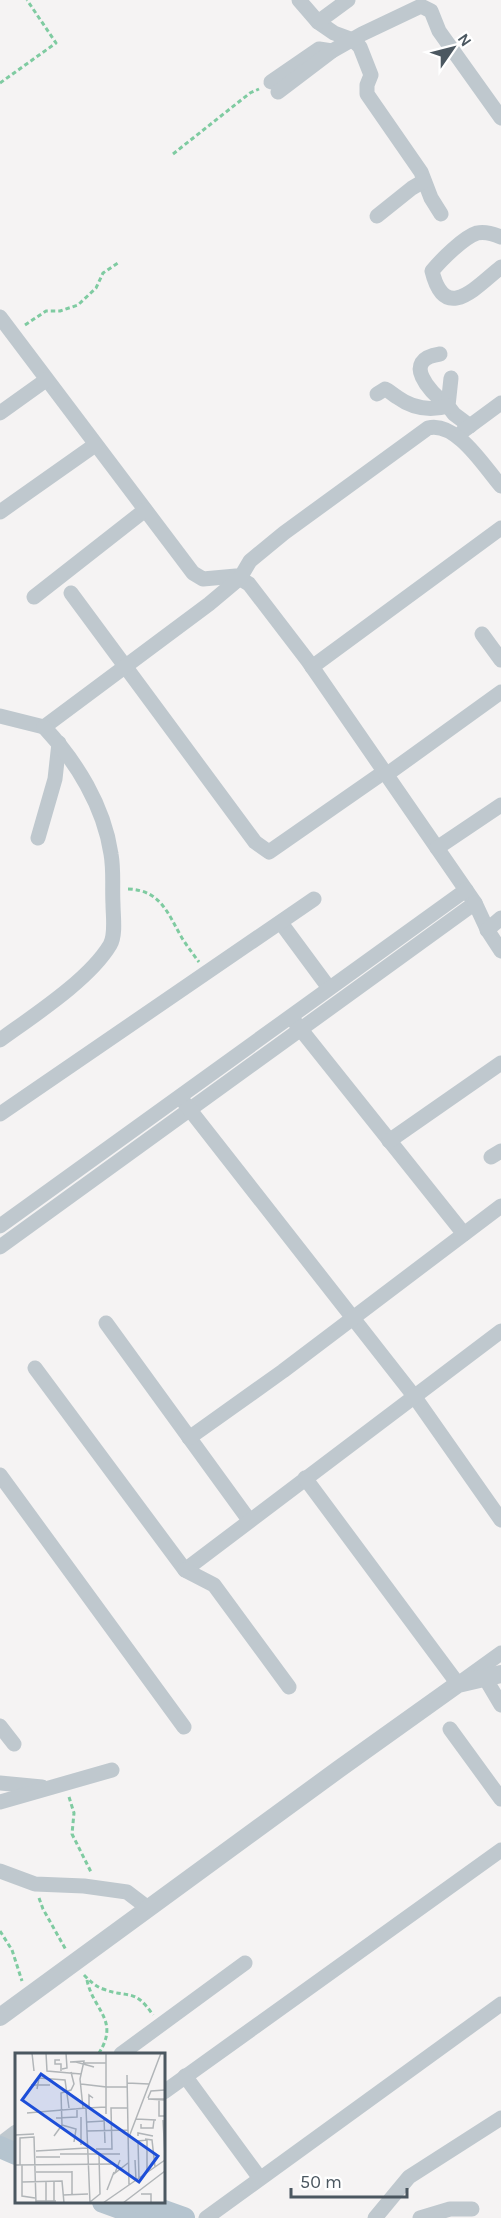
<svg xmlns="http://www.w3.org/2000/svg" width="501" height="2218" font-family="Karla,sans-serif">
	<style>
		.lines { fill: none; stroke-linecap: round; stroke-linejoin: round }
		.path { stroke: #7fcba1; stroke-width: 3; stroke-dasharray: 4.5 3; stroke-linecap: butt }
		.minor { stroke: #bfc8ce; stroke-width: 15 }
		.tertiary { stroke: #bfc8ce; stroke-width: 18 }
		.primary { stroke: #b5c4cf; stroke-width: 22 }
		.inset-road { fill: none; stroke: #b1b5b8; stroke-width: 1.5 }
		.view { fill: #1d4ed8; fill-opacity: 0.15; stroke: #1d4ed8; stroke-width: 3 }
		.inset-edge { fill: none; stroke: #4b5760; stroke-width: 3 }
	</style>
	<rect width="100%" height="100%" fill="#f5f3f3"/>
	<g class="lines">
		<g class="path">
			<path d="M0,83L56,43L27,0"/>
			<path d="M173,154L250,93L259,89"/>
			<path d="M25,325L46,311H60L78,305L96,288L103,273L118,263"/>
			<path d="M128,889C161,890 168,914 182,938C187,946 193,954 199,962"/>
			<path d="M69,1797L74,1813L72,1834L91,1872"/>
			<path d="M39,1898L43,1909L66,1950"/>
			<path d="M0,1931L12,1950L22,1981"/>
			<path d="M84,1975C90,1981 95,1986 103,1989C129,1999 134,1987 153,2015"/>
			<path d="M87,1980C93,2010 120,2020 99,2053L100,2054"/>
		</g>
		<g class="minor">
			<path d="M299,0L318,22L334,33L353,40L360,47L371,75L367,85V94L421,172L431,198L441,214"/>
			<path d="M318,22L348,0"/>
			<path d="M271,82L319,49L332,51"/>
			<path d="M278,92L332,51L362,34L421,6L431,11L439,31L501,118"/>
			<path d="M377,216L412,188L424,181"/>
			<path d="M501,237C494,234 486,231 477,233C464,237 441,260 432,271C445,324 476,287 501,267"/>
			<path d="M0,317L193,573L203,579L236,576L249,584L308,661L475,903L0,1247"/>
			<path d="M440,354C400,360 430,392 448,406"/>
			<path d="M451,378L448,406L454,414L470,426"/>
			<path d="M377,394L385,389C390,391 392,394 397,397C412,408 430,411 448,406"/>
			<path d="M0,413L46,380"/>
			<path d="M463,431L501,403"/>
			<path d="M0,512L95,445"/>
			<path d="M71,593L255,842L269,852L384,772"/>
			<path d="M34,597L145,510"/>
			<path d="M482,634L501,660"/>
			<path d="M312,667L501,528"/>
			<path d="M0,716L44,727L209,604L240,578L250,561L284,533L428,428C457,421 485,468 501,486"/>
			<path d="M386,775L501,692"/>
			<path d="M38,838L55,779L59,743"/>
			<path d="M437,848L501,805"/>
			<path d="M475,903L488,931L501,951"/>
			<path d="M281,923L329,988"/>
			<path d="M487,930L501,918"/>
			<path d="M294,1021L464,1234"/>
			<path d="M0,1040C33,1016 89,980 110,945C116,935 113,916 113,904C112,887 114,871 111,854C104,806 76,761 44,727"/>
			<path d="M183,1101L414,1396L501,1520"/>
			<path d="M0,1114L314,899"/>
			<path d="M389,1141L501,1063"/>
			<path d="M491,1157L501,1151"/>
			<path d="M0,1226L466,890"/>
			<path d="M106,1323L249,1520"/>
			<path d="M35,1368L185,1570L501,1331"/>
			<path d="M189,1438L283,1371L501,1206"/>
			<path d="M0,1475L184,1727"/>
			<path d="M305,1478L458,1684L501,1653"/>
			<path d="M185,1570L214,1585L289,1687"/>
			<path d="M485,1678L501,1705"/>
			<path d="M0,1726L14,1744"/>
			<path d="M450,1729L501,1799"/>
			<path d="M0,1783L42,1787"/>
			<path d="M0,1802L112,1770"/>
			<path d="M0,1871L35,1884L84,1886L127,1892L148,1908"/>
			<path d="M121,2054L245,1963"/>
			<path d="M185,2076L259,2177"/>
			<path d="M164,2092L501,1850"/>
			<path d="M0,2144L16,2132"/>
			<path d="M206,2218L501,2004"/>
			<path d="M375,2218L409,2177L501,2118"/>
			<path d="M420,2218L450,2209H472"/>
		</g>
		<path class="tertiary" d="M0,2017L339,1769L458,1684L501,1674"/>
		<g class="primary">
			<path d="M0,2147L16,2154"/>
			<path d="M103,2202L148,2218"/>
			<path d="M139,2202L184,2218"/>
		</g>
	</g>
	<g transform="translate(15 2053)">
		<rect width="150" height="150" fill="#f5f3f3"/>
		<path class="inset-road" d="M17,0L19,18M31,0L32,18L66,21M91,0V34H112M45,7H40V11H46V18M55,9L69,8L65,26L68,55M61,9L79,14M69,10H91M47,16L52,15L51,0M112,22L114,132M112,30L134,31M66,31L91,34V61M16,32H35M22,36L24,25L50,27L54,55M133,45L136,38L150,37M150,46H133L150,47M144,47V63H150M71,55L75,150M72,55L91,54M74,56V42L78,45M12,60L71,55M41,65L62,64V55M89,65L90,90M121,66L141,67M148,67L150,103M72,69L90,68M126,71V75H138L139,67M47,72L61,76L59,89M72,78L113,77M0,82L19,81M39,83L47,72L46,40L56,37L59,31L56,19M123,83V80L138,83M114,84L146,0M130,86L137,87L140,114M66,92V64M81,96H97L96,55H113M21,98L72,95M45,101H105M21,104H45M105,107L100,120L113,110M120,107L121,127M0,112L100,111M5,112V85L19,84L21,150M7,112V143L20,145M57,118V141M21,119H57M124,125L123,88L132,87V119M31,128V148M39,128V148M7,129L47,128L49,150M92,137L99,119M126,141H136V150M48,142L73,141M21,148H41M75,149L85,141L84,102M88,150L150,107M108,150L150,118"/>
		<path class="view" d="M26,21L143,103L124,129L7,47Z"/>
		<rect width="150" height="150" class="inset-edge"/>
	</g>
	<g transform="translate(453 48) rotate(55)" stroke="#ffffff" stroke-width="4.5" paint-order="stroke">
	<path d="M0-4.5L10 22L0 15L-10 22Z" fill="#4b5760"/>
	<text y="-9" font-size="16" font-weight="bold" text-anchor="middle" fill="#4b5760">N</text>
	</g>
	<path d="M291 2188v9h116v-9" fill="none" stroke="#4b5760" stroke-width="3"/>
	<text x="300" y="2188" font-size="18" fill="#4b5760" stroke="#ffffff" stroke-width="4.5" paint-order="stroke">50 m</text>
</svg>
